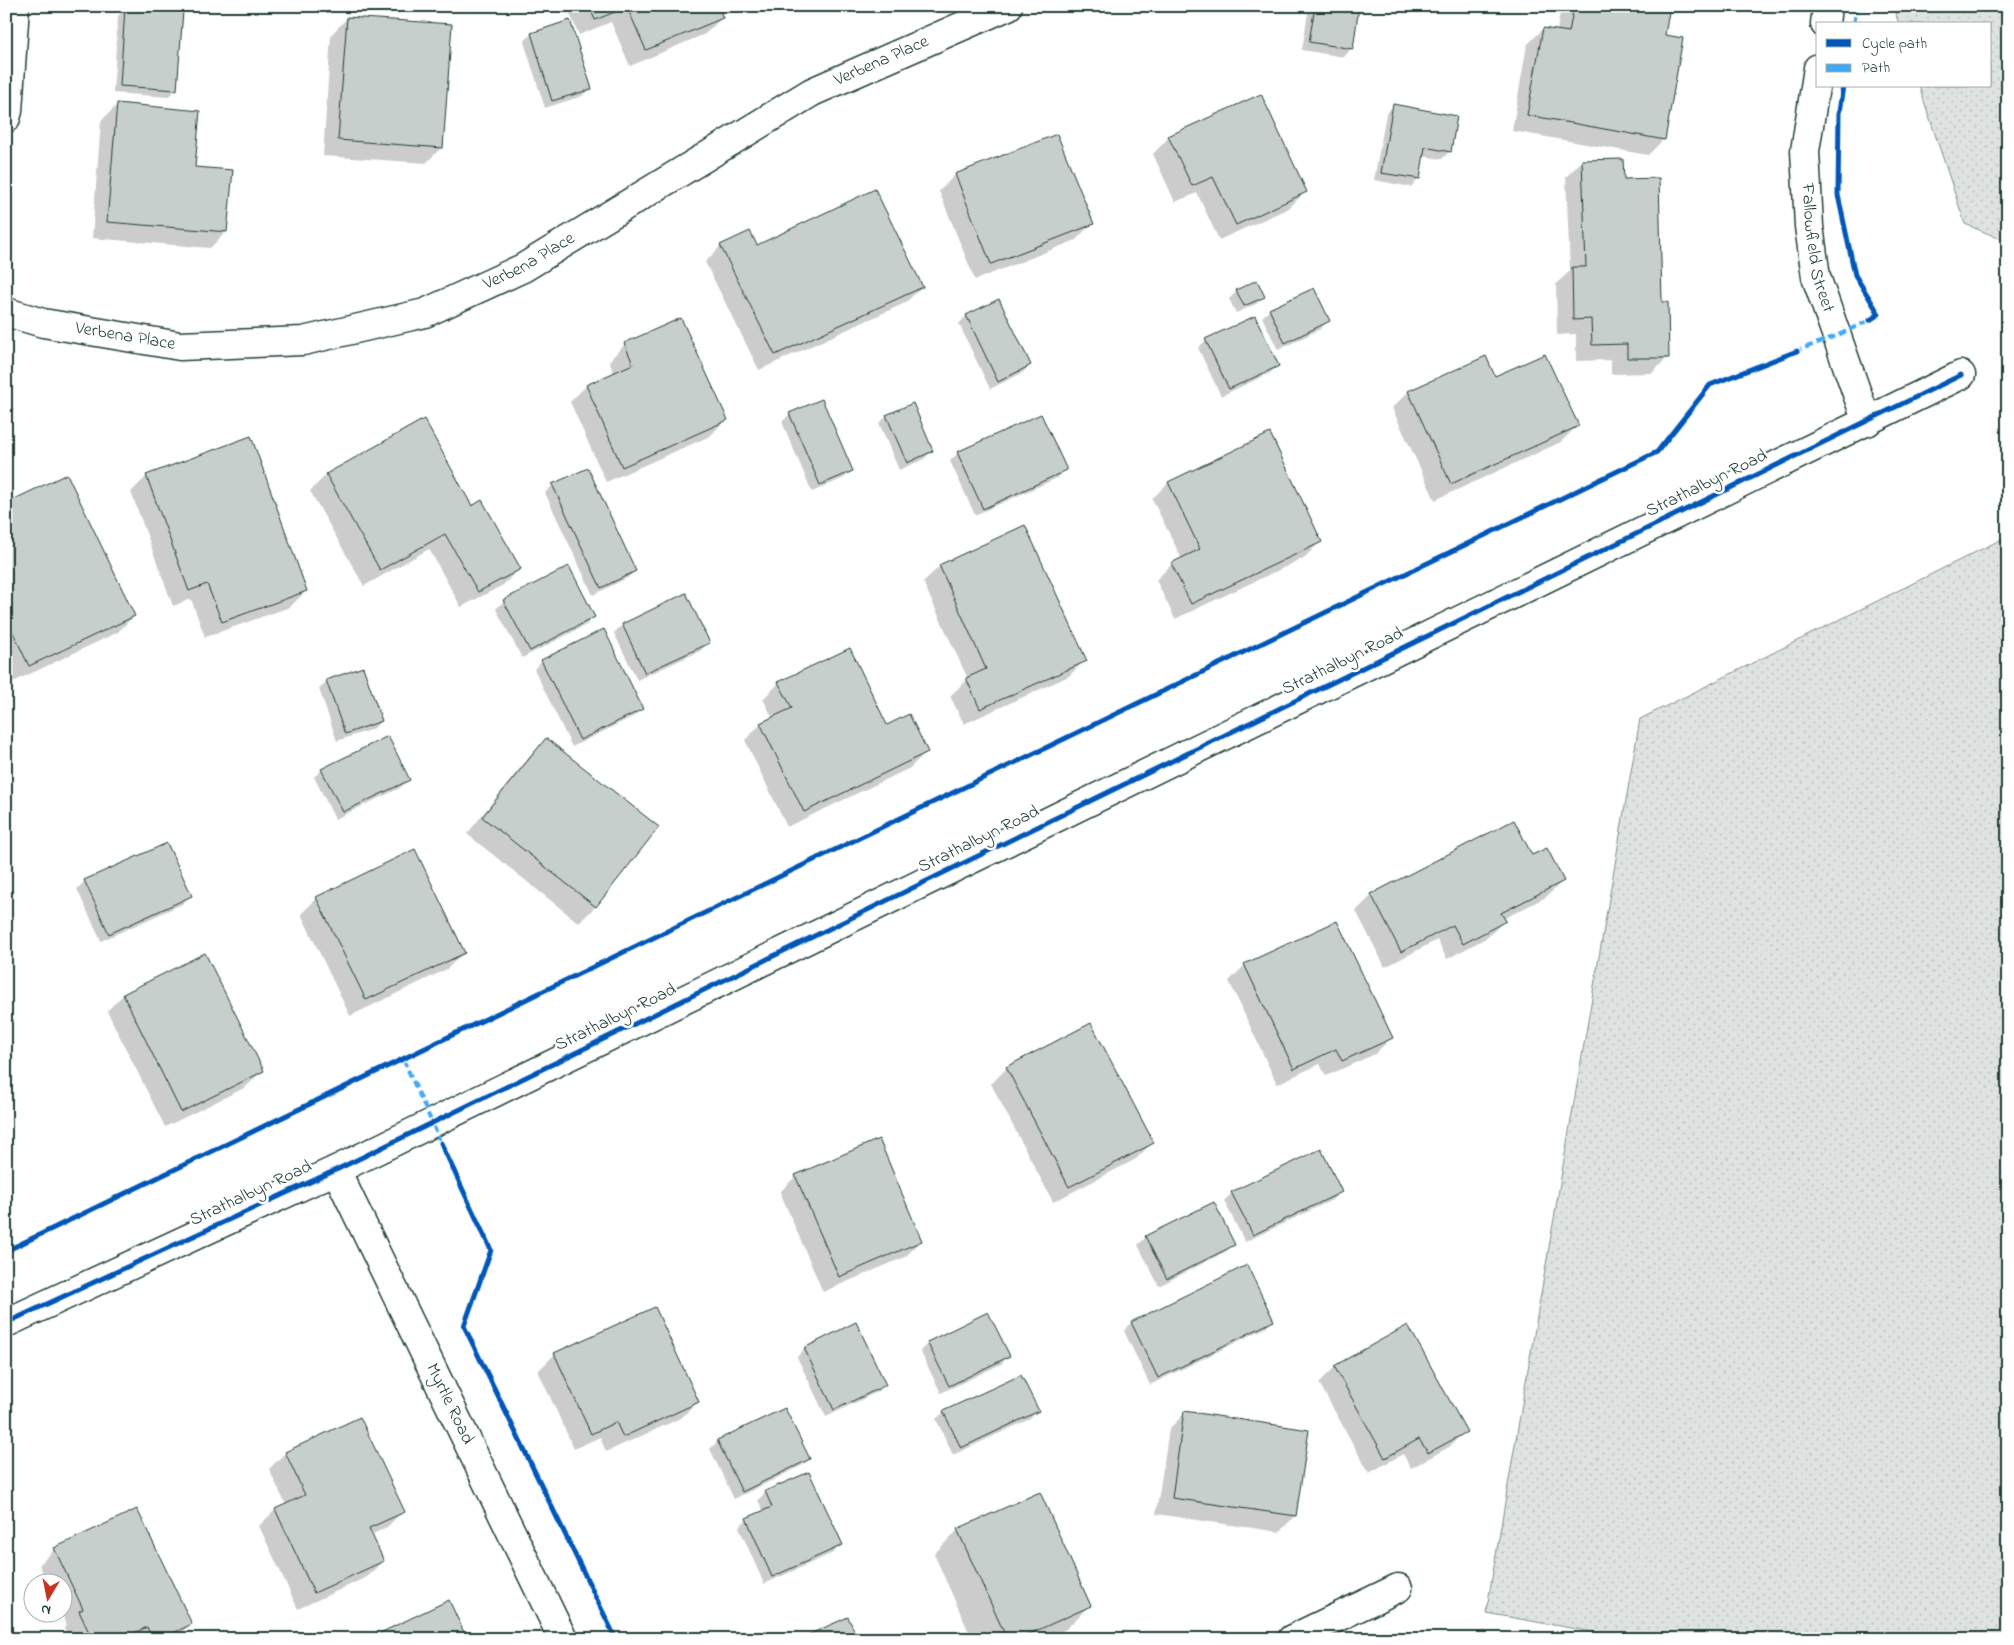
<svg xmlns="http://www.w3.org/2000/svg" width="2014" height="1645" font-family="'Indie Flower',sans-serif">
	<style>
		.grass { fill: url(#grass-dots); stroke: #7e908b }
		.shadow { fill: #0003 }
		.building { fill: #c7cfcc; stroke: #1f3d34 }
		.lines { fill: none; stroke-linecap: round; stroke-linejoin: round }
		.street-casing { stroke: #1f3d34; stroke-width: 31 }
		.street { stroke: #fff; stroke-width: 28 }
		.quiet { stroke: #3fa9f5; stroke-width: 4; stroke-dasharray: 8 4; stroke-linecap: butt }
		.cycleway-casing { stroke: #fff; stroke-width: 8 }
		.cycleway { stroke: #0057b8; stroke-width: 5 }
		.labels { text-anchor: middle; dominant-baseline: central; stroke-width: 5; stroke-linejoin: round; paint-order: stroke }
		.street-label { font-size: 18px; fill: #1f3d34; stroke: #fff }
	</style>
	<defs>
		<pattern id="grass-dots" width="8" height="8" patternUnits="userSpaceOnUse" patternTransform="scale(1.25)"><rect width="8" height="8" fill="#dee3e2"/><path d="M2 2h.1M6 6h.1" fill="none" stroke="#bec4c2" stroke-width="1.8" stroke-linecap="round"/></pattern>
	</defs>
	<rect width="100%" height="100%" fill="#fff"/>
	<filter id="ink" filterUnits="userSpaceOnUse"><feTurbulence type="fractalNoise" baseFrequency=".02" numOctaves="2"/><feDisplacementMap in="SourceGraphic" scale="10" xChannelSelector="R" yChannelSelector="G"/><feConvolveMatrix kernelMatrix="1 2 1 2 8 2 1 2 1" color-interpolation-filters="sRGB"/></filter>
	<g filter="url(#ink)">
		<g class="grass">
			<path d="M1893,6H2008V242L1965,224L1919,86H1990V24H1899Z"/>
			<path d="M2008,536V1639H1632L1486,1613L1640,719Z"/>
		</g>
		<g class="shadow">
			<path d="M578,6H717L722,18L705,34L630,66L611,22L579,35L570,14Z"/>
			<path d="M1309,6H1358L1351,49L1344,57L1302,50Z"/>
			<path d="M1561,6H1668L1663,36L1664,139L1648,155L1512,131L1527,45L1543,29L1557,31Z"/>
			<path d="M126,8L176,89L168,97L113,93L118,16Z"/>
			<path d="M347,18L442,147L426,163L323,156L331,35Z"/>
			<path d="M531,34L590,88L582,96L545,108L524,42Z"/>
			<path d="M117,105L193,168L226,232L210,248L92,238L101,121Z"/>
			<path d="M1393,106L1450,151L1442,159L1422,156L1418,179L1411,187L1374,180L1386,114Z"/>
			<path d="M1056,135L1092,223L1076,240L975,280L939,191L955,175Z"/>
			<path d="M1169,137L1305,192L1289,208L1219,240L1197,193L1175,202L1153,154Z"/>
			<path d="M1582,161L1622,180L1661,304L1668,357L1652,373L1611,374V360L1576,361V334L1557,335L1556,284L1570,271L1566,177Z"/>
			<path d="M721,246L756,247L922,287L905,303L759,370L705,262Z"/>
			<path d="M1237,291L1264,296L1256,304L1236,313L1229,299Z"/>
			<path d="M998,301L1030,365L1022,373L990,389L959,324L966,316Z"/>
			<path d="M1270,310L1328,321L1320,329L1278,350L1262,317Z"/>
			<path d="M1206,340L1278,366L1270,373L1221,396L1198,348Z"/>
			<path d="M625,344L726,419L710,436L606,482L570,402L586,386L614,374L609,361Z"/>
			<path d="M1485,357L1495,378L1577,426L1561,442L1435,500L1392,408L1408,392Z"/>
			<path d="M790,414L852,471L844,478L812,492L782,422Z"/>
			<path d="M887,416L932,451L924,459L899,470L879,423Z"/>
			<path d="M423,421L471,507L519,569L503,585L461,607L429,549L364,586L310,491L326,475Z"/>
			<path d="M1269,435L1320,542L1304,558L1175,619L1156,580L1172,564L1182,559L1152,499L1168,483Z"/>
			<path d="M958,453L1065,470L1057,478L975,515L950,461Z"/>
			<path d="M147,476L306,591L290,607L205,637L191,599L173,606L131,492Z"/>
			<path d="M553,485L635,571L627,578L593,595L545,493Z"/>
			<path d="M6,504L134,616L118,632L13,682L6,667Z"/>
			<path d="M940,566L1085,660L1069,676L964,724L950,696L968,679L923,582Z"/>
			<path d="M686,595L708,643L700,651L637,680L614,633L622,625Z"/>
			<path d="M504,601L594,617L586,625L522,658L496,609Z"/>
			<path d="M603,631L641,708L634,716L572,747L534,669L542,661Z"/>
			<path d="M327,681L381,721L373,729L337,741L319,689Z"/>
			<path d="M779,683L926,752L910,768L787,827L745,740L761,724L773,719L763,699Z"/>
			<path d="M546,740L658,828L595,907L579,923L467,834L530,756Z"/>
			<path d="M322,770L408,780L400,788L335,819L314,777Z"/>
			<path d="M1532,857L1563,881L1546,897L1503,919L1504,921L1488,937L1447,959L1437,940L1385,967L1356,911L1372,895Z"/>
			<path d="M85,881L190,896L182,904L101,941L77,889Z"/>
			<path d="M317,898L463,953L447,969L350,1016L301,914Z"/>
			<path d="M205,955L262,1071L246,1087L165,1127L107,1011L123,995Z"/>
			<path d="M1245,965L1391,1038L1375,1054L1326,1076L1320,1064L1277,1084L1229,981Z"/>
			<path d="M1007,1068L1152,1143L1136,1159L1053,1202L991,1084Z"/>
			<path d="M796,1176L921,1241L905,1257L823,1292L780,1192Z"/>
			<path d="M1340,1192L1332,1200L1245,1242L1224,1201L1232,1193Z"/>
			<path d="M1146,1237L1233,1245L1225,1252L1159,1286L1138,1245Z"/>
			<path d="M1246,1267L1273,1320L1265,1328L1150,1385L1124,1331L1131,1323Z"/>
			<path d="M654,1309L698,1402L681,1418L606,1452L600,1437L574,1449L538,1371L554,1355Z"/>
			<path d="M855,1324L885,1384L877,1392L826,1417L797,1357L804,1349Z"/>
			<path d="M928,1343L1008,1356L1001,1364L941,1393L920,1351Z"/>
			<path d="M1335,1367L1465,1431L1449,1447L1411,1468L1403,1454L1369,1473L1319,1383Z"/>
			<path d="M1037,1411L1030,1419L953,1455L936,1419L944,1412Z"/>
			<path d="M1185,1413L1295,1516L1279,1532L1156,1514L1169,1429Z"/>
			<path d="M360,1419L403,1511L387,1527L371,1535L383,1561L367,1577L298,1609L259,1526L275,1510L286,1505L269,1469L285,1453Z"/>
			<path d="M718,1441L809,1459L801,1466L734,1499L710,1449Z"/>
			<path d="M766,1492L841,1545L833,1553L764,1584L739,1527L747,1519L764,1512L758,1500Z"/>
			<path d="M958,1530L1090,1605L1066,1629L1045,1639H972L934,1554Z"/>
			<path d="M55,1549L190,1624L176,1639H69L64,1628L67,1625L61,1612L62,1582H47L39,1565Z"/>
		</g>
		<g class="building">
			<path d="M589,6H718L723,18L646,50L627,7L595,20Z"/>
			<path d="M1315,6H1359L1353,49L1309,42Z"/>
			<path d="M1574,6H1670L1665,35L1683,38L1665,140L1527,115L1543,28L1569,32Z"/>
			<path d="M125,7L183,11L177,90L120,86Z"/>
			<path d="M347,17L452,24L443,148L338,140Z"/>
			<path d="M570,20L592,89L552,101L531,33Z"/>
			<path d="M1261,94L1307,192L1236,225L1213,177L1192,186L1168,136Z"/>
			<path d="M117,103L200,111L195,167L233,170L227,232L107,222Z"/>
			<path d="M1393,104L1457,116L1451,152L1425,147L1420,179L1381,173Z"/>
			<path d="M1057,134L1094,224L991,264L955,174Z"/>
			<path d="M1623,159L1624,179L1659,178L1662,302H1668L1669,358H1627V344L1592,345L1591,319L1573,320L1572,267H1586L1582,160Z"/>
			<path d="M875,189L923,287L775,355L720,245L750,231L757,245Z"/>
			<path d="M1257,280L1265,297L1244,306L1236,290Z"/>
			<path d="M1314,288L1330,321L1285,343L1269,309Z"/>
			<path d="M999,299L1031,365L998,382L966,315Z"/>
			<path d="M1255,316L1279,366L1229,389L1205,339Z"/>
			<path d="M681,318L728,420L622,467L586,385L633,364L624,343Z"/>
			<path d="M1545,354L1579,426L1451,484L1408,391L1486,356L1495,376Z"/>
			<path d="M822,399L853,471L820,485L789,413Z"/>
			<path d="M913,403L933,451L907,463L886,415Z"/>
			<path d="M1041,414L1067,470L983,509L957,452Z"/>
			<path d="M424,419L472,506L482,500L521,569L478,592L445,534L380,570L326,474Z"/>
			<path d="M1270,433L1322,542L1191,604L1171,563L1200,549L1168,482Z"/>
			<path d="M251,436L307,591L222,622L207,584L189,591L146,475Z"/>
			<path d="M588,468L636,571L601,588L552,484Z"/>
			<path d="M67,474L135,616L29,666L6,618V503Z"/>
			<path d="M1025,525L1087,661L980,709L966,678L986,669L939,565Z"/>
			<path d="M569,566L595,617L530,651L503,600Z"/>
			<path d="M686,593L710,643L645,673L622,624Z"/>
			<path d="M604,629L643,709L580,740L541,660Z"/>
			<path d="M850,648L887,725L909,714L928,752L804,812L760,723L792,708L778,682Z"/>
			<path d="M363,667L382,721L345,734L326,680Z"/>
			<path d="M388,736L410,780L343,812L321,769Z"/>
			<path d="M546,738L659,827L596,907L482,817Z"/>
			<path d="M1514,820L1532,855L1547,848L1564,881L1501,913L1506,921L1463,944L1453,925L1401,952L1371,894Z"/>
			<path d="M167,843L192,896L109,934L84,880Z"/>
			<path d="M415,849L465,953L366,1000L316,897Z"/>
			<path d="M1337,921L1393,1038L1342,1061L1336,1049L1294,1069L1244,964Z"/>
			<path d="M205,953L264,1071L181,1112L123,994Z"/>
			<path d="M1091,1023L1154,1143L1069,1187L1006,1067Z"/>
			<path d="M879,1139L922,1241L839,1277L795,1175Z"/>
			<path d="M1321,1149L1342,1192L1253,1235L1231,1192Z"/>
			<path d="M1214,1202L1235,1245L1167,1279L1145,1236Z"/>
			<path d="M1247,1265L1274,1321L1158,1378L1131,1322Z"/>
			<path d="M655,1307L699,1402L623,1437L616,1422L591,1434L554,1353Z"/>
			<path d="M988,1312L1010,1356L949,1386L927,1342Z"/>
			<path d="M856,1322L886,1385L834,1410L804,1348Z"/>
			<path d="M1408,1325L1467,1432L1428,1453L1419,1439L1385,1458L1334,1366Z"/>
			<path d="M1021,1375L1039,1411L961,1448L943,1411Z"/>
			<path d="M785,1408L810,1459L742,1492L717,1440Z"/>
			<path d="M1184,1411L1309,1430L1296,1516L1172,1498Z"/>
			<path d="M360,1417L405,1512L369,1528L384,1561L314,1593L275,1509L305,1495L285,1452Z"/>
			<path d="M809,1472L843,1545L772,1577L746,1518L772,1507L765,1491Z"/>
			<path d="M1040,1492L1091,1606L1018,1639H1007L957,1529Z"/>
			<path d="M137,1509L192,1624L161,1639H152L147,1627L122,1639H92L79,1611L83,1609L54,1548Z"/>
			<path d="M449,1600L467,1639H383L380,1633Z"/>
			<path d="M848,1617L858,1639H799Z"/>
		</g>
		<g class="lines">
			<g class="street-casing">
				<g id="street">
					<path d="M1825,24L1827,6"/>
					<path id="s1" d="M1818,68L1805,151L1809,226L1816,277L1867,422"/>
					<path d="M6,118L8,111L15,6"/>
					<path id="s2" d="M6,312L43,323L180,346L303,341L425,313L523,268L812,92L1008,6"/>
					<path id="s3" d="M336,1170L563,1639"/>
					<path d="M6,1323L336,1170L1961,375"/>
					<path d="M1292,1639L1398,1588"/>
				</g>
			</g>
			<use href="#street" class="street"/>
			<g class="quiet">
				<path d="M1854,24L1857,6"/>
				<path d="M1794,352L1836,336L1872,319"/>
				<path d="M403,1059L443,1147"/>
			</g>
			<g class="cycleway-casing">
				<g id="cycleway">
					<path d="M1843,86L1839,112L1838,195L1855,275L1879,314L1870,320"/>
					<path d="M441,1143L491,1250L464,1326L616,1639"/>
					<path d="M6,1251L1657,452L1710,385L1797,351"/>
					<path d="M6,1323L336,1170L1961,375"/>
				</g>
			</g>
			<use href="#cycleway" class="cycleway"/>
		</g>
	</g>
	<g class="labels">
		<g class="street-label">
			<text stroke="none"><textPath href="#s2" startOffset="948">Verbena Place</textPath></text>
			<text stroke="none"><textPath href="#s1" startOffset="182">Fallowfield Street</textPath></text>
			<text stroke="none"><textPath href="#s2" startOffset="542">Verbena Place</textPath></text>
			<text stroke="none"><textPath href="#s2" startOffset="122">Verbena Place</textPath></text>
			<text transform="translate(1707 484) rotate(-26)">Strathalbyn Road</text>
			<text transform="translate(1343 662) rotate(-26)">Strathalbyn Road</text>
			<text transform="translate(979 840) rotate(-26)">Strathalbyn Road</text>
			<text transform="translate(616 1018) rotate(-26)">Strathalbyn Road</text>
			<text transform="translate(251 1194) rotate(-25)">Strathalbyn Road</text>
			<text stroke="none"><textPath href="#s3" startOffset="260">Myrtle Road</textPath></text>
		</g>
	</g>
	<rect width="2014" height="1645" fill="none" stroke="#fff" stroke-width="25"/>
	<rect x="12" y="12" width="1989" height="1620" fill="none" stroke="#1f3d34" stroke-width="2" filter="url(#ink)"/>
	<rect x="1816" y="22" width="175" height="65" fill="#ffffff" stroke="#a5b1ae"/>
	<rect x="1826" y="39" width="25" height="8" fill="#0057b8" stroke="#a5b1ae"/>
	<text x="1862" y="48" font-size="15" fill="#1f3d34">Cycle path</text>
	<rect x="1826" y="64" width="25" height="8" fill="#3fa9f5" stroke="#a5b1ae"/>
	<text x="1862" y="72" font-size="15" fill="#1f3d34">Path</text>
	<g transform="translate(48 1598) rotate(190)"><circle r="24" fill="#ffffff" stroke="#a5b1ae"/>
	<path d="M0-4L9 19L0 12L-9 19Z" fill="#c8321e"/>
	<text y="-8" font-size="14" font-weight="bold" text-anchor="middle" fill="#1f3d34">N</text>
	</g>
</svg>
